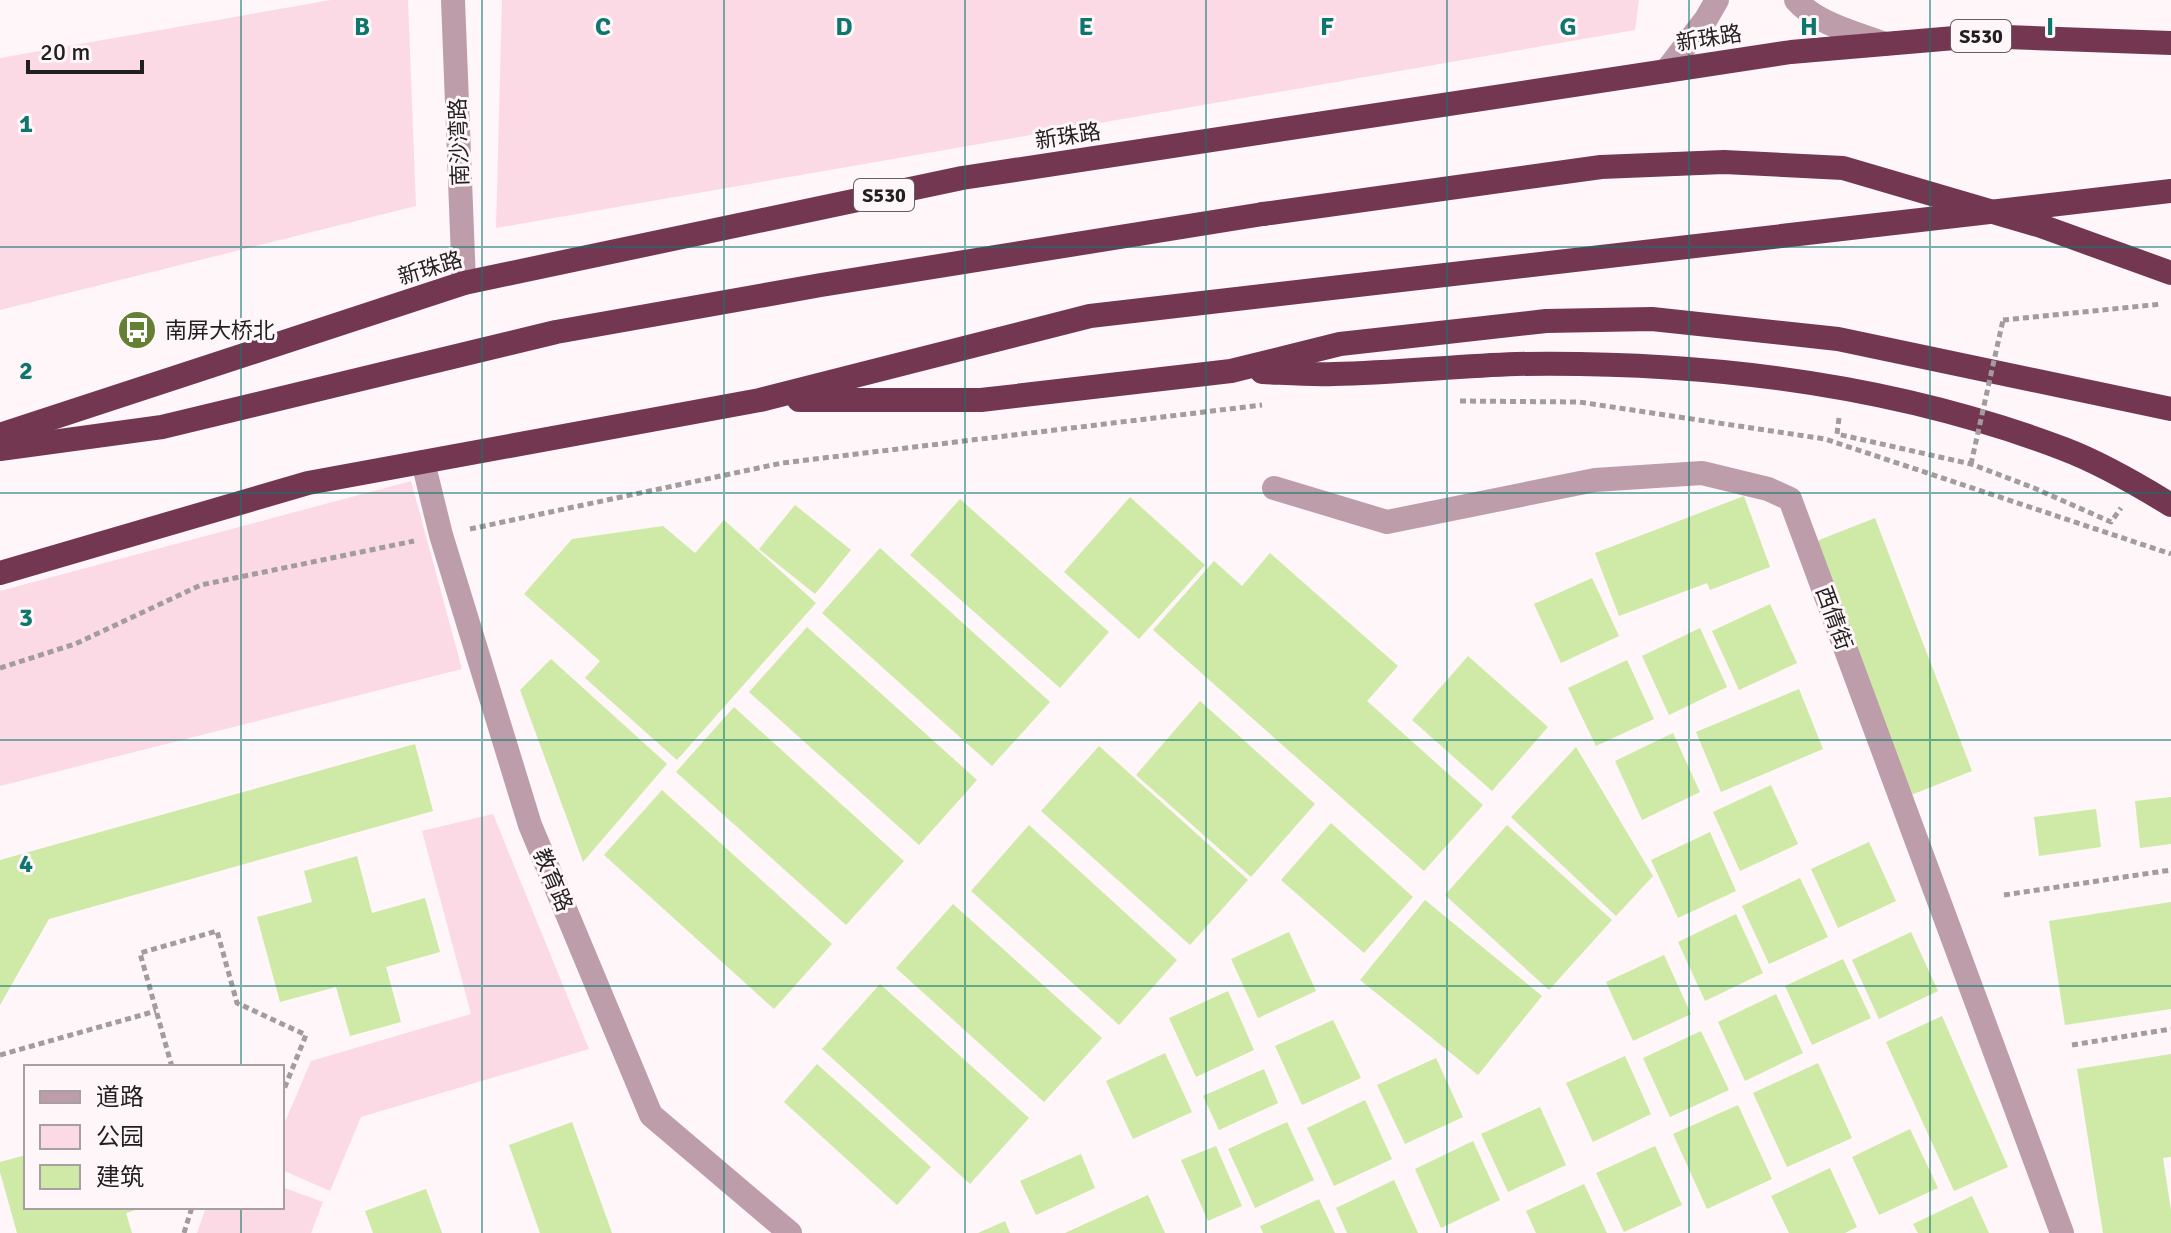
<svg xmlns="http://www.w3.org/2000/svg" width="2171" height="1233" font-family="Signika,'Noto Sans SC',sans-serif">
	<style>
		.green { fill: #fbdae5 }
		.building { fill: #cfe9a7 }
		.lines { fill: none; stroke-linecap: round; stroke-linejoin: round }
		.path { stroke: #a29c9d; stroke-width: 5; stroke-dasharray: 6 4; stroke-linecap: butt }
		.minor { stroke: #bd9da9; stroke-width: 24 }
		.highway { stroke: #743751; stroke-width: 24 }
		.path-bridge { stroke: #a29c9d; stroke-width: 5; stroke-dasharray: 6 4; stroke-linecap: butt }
		.highway-bridge { stroke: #743751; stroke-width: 24 }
		.grid { fill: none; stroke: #0f766e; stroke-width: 2; stroke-opacity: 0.55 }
		.labels { text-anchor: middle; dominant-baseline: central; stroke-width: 6; stroke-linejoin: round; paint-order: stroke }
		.shield { fill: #fef6f8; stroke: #646061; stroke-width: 2 }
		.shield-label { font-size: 20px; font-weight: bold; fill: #221f20 }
		.street-label { font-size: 22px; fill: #221f20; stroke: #fef6f8 }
		.poi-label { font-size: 22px; fill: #221f20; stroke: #fef6f8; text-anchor: start }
		.grid-label { font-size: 26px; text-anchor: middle; font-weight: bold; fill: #0f766e; stroke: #fef6f8; stroke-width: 6; stroke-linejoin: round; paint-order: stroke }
	</style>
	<rect width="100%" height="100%" fill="#fef6f8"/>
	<g class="green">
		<path d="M331,0H408L416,206L0,310V58Z"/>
		<path d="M502,0H1639L1635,30L496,228Z"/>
		<path d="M411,481L462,669L0,786V591Z"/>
		<path d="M493,814L589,1049L361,1117L330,1191L282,1170V1129L311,1061L471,1014L422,831Z"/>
		<path d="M282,1187L323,1202L311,1233H197L206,1207H282Z"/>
	</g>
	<g class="building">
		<path d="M1744,496L1770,567L1710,590L1707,583L1619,616L1595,553Z"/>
		<path d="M1130,497L1205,565L1139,639L1064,572Z"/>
		<path d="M960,499L1109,632L1060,688L910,555Z"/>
		<path d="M795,505L851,550L815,594L759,549Z"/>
		<path d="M1875,518L1972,771L1911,795L1814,542Z"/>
		<path d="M724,520L816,603L677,760L585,678L600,661L524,594L572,539L663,526L695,553Z"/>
		<path d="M880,548L1050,702L992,766L822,613Z"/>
		<path d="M1270,553L1398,666L1367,701L1483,805L1424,871L1153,630L1214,561L1242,586Z"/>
		<path d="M1592,578L1619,636L1561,663L1534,604Z"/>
		<path d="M1770,604L1797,663L1739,690L1712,631Z"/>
		<path d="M807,627L977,780L919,845L749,692Z"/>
		<path d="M1700,628L1727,687L1669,715L1642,656Z"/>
		<path d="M1468,656L1548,727L1492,791L1412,720Z"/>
		<path d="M551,659L667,764L583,862L520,690Z"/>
		<path d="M1627,660L1654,719L1596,746L1568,688Z"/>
		<path d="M1799,689L1823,749L1721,792L1696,732Z"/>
		<path d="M1200,701L1315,804L1251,877L1136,775Z"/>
		<path d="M734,707L904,861L846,925L676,772Z"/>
		<path d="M1673,733L1700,792L1642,820L1615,761Z"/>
		<path d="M415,744L433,811L49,919L0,1005V860Z"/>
		<path d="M1099,746L1248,880L1190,945L1041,811Z"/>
		<path d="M1576,747L1653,876L1616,916L1511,817Z"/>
		<path d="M1771,785L1798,844L1740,871L1713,812Z"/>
		<path d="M662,790L832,944L774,1009L604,855Z"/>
		<path d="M2171,797V844L2140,848L2135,801Z"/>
		<path d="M2096,809L2101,847L2039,856L2034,817Z"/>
		<path d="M1331,823L1413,897L1364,953L1281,880Z"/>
		<path d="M1029,825L1177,960L1119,1025L971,891Z"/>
		<path d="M1507,825L1612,920L1549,990L1445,895Z"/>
		<path d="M1710,832L1736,891L1678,918L1651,860Z"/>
		<path d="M1869,842L1896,901L1838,928L1811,869Z"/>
		<path d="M357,856L372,913L425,898L440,952L386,967L401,1022L350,1036L336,987L280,1002L257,917L312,902L304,871Z"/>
		<path d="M1800,878L1828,937L1769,964L1742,906Z"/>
		<path d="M1425,900L1542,996L1478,1075L1360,980Z"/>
		<path d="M2171,902V1009L2065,1025L2049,921Z"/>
		<path d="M953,904L1102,1038L1044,1102L896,968Z"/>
		<path d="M1736,914L1763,973L1705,1001L1678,942Z"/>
		<path d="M1289,932L1316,991L1258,1018L1231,959Z"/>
		<path d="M1911,932L1938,991L1879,1019L1852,960Z"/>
		<path d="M1664,955L1691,1014L1633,1041L1606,982Z"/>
		<path d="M1843,959L1871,1018L1812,1045L1785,986Z"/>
		<path d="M880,984L1029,1118L970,1184L822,1049Z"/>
		<path d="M1228,991L1254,1050L1196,1077L1169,1018Z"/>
		<path d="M1776,994L1803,1053L1745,1081L1718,1022Z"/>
		<path d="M1942,1016L2008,1167L1954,1191L1886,1042Z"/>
		<path d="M1333,1020L1361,1078L1302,1105L1275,1046Z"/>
		<path d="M1701,1031L1729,1090L1670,1117L1643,1058Z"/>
		<path d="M1165,1053L1192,1112L1133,1139L1106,1081Z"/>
		<path d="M2171,1054V1157L2163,1158L2171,1211V1233H2103L2077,1069Z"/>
		<path d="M1625,1056L1651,1114L1593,1142L1566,1083Z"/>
		<path d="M1436,1058L1463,1117L1405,1144L1377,1085Z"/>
		<path d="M1818,1063L1852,1138L1787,1167L1753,1093Z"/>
		<path d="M817,1064L931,1167L897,1205L784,1102Z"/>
		<path d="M1264,1069L1278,1103L1219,1130L1203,1096Z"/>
		<path d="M1365,1100L1392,1159L1334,1186L1307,1128Z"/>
		<path d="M1738,1105L1772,1179L1707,1209L1673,1134Z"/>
		<path d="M1540,1107L1566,1165L1508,1192L1481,1134Z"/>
		<path d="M572,1122L612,1233H540L509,1145Z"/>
		<path d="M1287,1122L1314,1180L1255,1208L1228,1149Z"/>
		<path d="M1910,1129L1938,1188L1879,1215L1852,1157Z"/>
		<path d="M1473,1141L1500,1200L1441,1228L1415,1169Z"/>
		<path d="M1216,1146L1242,1206L1208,1221L1181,1160Z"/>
		<path d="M1655,1146L1682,1205L1624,1232L1596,1173Z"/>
		<path d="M1081,1154L1095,1188L1036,1215L1020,1181Z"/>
		<path d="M26,1155V1207H145L126,1213L132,1233H17L0,1172V1162Z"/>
		<path d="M1830,1168L1857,1227L1845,1233H1789L1771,1196Z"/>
		<path d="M1394,1180L1418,1233H1347L1336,1208Z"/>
		<path d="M1584,1184L1607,1233H1536L1526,1211Z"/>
		<path d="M426,1189L442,1233H373L365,1211Z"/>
		<path d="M1148,1195L1165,1233H1065Z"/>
		<path d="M1972,1196L1989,1233H1918L1913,1224Z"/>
		<path d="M1319,1199L1335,1233H1263L1260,1226Z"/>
		<path d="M1005,1221L1010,1233H978Z"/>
	</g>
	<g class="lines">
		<g class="path">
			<path d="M2003,320L2162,304"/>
			<path d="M1460,401L1579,402L1825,439L2171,554"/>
			<path d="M1839,418L1837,434L1971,464L2034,488L2111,522L2121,508"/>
			<path d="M470,529L782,463L1262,405"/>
			<path d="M0,668L75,644L201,585L414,541"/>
			<path d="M2004,895L2171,870"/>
			<path d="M2072,1045L2171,1029"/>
			<path d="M0,1055L156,1011"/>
			<path d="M172,1067L140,953L217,931L237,1003L306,1035L282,1094"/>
			<path d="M184,1233L192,1207"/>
		</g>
		<g class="minor">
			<path d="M453,0L464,283"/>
			<path d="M1796,0C1817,24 1856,33 1885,44"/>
			<path d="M1666,71L1706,19L1717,0"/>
			<path d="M423,462L441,535L530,825L651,1115L790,1233"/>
			<path d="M1274,488L1387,522L1595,480L1702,473L1768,489L1790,499L2062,1233"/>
		</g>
		<g class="highway">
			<path d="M1262,372C1286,373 1310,375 1334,374C1395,373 1455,366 1516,364C1700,361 1891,383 2064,449C2101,463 2137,484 2171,505"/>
			<path d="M799,400H981L1231,371L1340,344L1546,321L1652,319L1838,339L2171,409"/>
			<path d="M0,435L464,283L962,178L1791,52L1978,36L2171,43"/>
			<path d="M0,449L162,427L556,332L821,285L1263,214"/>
			<path d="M0,573L308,483L760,400L1090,316L2171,191"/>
		</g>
		<path class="path-bridge" d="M1971,464L2003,320"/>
		<path class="highway-bridge" d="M1263,214L1601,167L1724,162L1843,168L2041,226L2171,273"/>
	</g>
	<path class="grid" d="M241,0V1067M482,0V1233M724,0V1233M965,0V1233M1206,0V1233M1447,0V1233M1689,0V1233M1930,0V1233M0,247H2171M0,493H2171M0,740H2171M0,986H2171M241,1207V1233"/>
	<defs>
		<g id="bus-disc" transform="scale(2)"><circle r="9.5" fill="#657f33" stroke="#fef6f8"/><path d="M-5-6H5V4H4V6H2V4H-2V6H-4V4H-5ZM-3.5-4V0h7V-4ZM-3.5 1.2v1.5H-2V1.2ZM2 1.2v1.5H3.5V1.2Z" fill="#fff"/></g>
	</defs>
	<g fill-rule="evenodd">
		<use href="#bus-disc" x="137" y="330"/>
	</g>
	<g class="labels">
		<g class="shield">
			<rect x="1951" y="20" width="60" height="32" rx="6"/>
			<rect x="854" y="179" width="60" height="32" rx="6"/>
		</g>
		<g class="shield-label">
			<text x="1981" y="36">S530</text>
			<text x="884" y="195">S530</text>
		</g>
		<g class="street-label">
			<text transform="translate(1709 38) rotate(-9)">新珠路</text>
			<text transform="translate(1068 136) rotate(-9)">新珠路</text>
			<text transform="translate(459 142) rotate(-92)">南沙湾路</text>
			<text transform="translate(430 268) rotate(-17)">新珠路</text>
			<text transform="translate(1834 618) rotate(70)">西倩街</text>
			<text transform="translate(553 880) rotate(67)">教育路</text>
		</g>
		<g class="poi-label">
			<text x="165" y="330">南屏大桥北</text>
		</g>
	</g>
	<g class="grid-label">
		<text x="362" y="35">B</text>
		<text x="603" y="35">C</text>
		<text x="844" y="35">D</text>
		<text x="1086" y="35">E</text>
		<text x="1327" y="35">F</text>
		<text x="1568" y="35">G</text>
		<text x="1809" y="35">H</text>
		<text x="2050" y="35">I</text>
		<text x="26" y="132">1</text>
		<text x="26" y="379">2</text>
		<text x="26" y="626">3</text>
		<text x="26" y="872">4</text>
	</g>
	<rect x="24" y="1065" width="260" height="144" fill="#fef6f8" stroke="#a6a0a2" stroke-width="2"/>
	<rect x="40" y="1091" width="40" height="12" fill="#bd9da9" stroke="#a6a0a2" stroke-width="2"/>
	<text x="96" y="1105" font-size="24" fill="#221f20">道路</text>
	<rect x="40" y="1125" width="40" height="24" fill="#fbdae5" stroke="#a6a0a2" stroke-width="2"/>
	<text x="96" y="1145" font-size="24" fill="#221f20">公园</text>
	<rect x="40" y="1165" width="40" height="24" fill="#cfe9a7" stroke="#a6a0a2" stroke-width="2"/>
	<text x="96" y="1185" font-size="24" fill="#221f20">建筑</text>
	<path d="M28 60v12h114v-12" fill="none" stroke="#221f20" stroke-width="4"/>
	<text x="40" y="60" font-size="24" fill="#221f20" stroke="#fef6f8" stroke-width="6" paint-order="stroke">20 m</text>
</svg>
